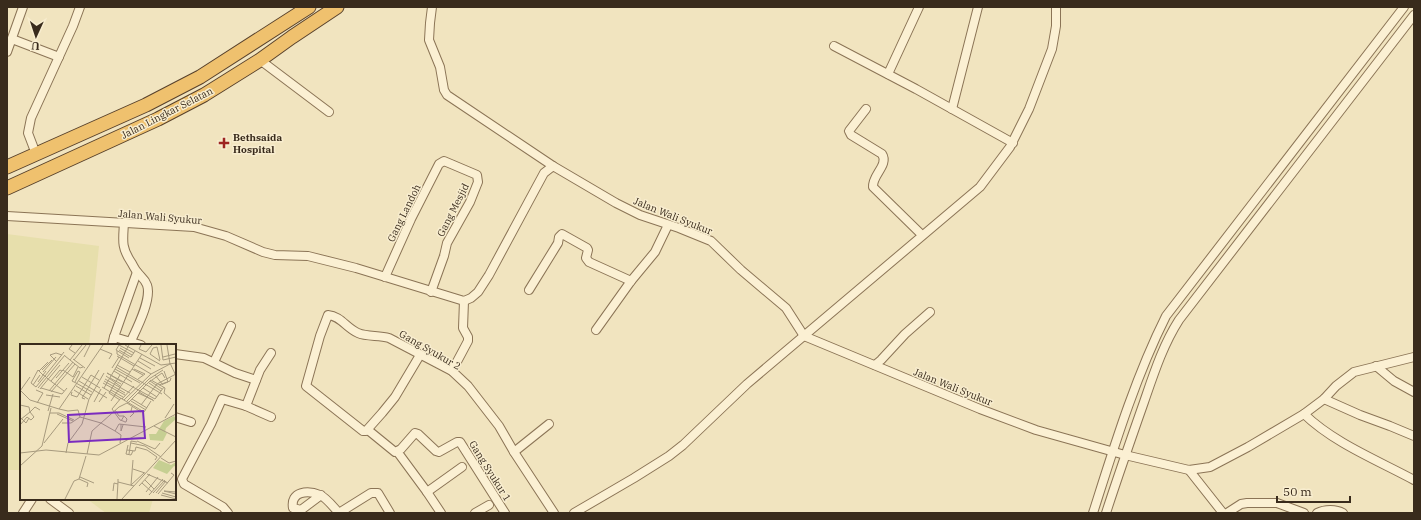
<svg xmlns="http://www.w3.org/2000/svg" width="1421" height="520" font-family="'IBM Plex Serif',serif">
	<style>
		.farmland { fill: #e7dfac }
		.lines { fill: none; stroke-linecap: round; stroke-linejoin: round }
		.minor-casing { stroke: #8b7456; stroke-width: 10 }
		.trunk-casing { stroke: #58412b; stroke-width: 15 }
		.minor { stroke: #fbf0d3; stroke-width: 8 }
		.trunk { stroke: #efc16e; stroke-width: 13 }
		.poi-dot { fill: #9e2522; stroke: #f8edcf; stroke-width: 1.5 }
		.labels { text-anchor: middle; dominant-baseline: central; stroke-width: 3; stroke-linejoin: round; paint-order: stroke }
		.street-label { font-size: 10px; fill: #392b1c; stroke: #f8edcf }
		.poi-label { font-size: 10px; font-weight: bold; fill: #392b1c; stroke: #f8edcf; text-anchor: start }
		.inset-road { fill: none; stroke: #a79a7e; stroke-width: 1 }
		.view { fill: #7b2cbf; fill-opacity: 0.15; stroke: #7b2cbf; stroke-width: 2 }
		.inset-edge { fill: none; stroke: #392b1c; stroke-width: 2 }
	</style>
	<rect width="100%" height="100%" fill="#f1e4bf"/>
	<g class="farmland">
		<path d="M7,234L99,246L89,345H21V470H7Z"/>
		<path d="M87,499H153L149,513H106Z"/>
	</g>
	<g class="lines">
		<g class="minor-casing">
			<g id="minor">
				<path d="M432,7L430,23L429,40L440,67L444,90L447,95L553,166"/>
				<path d="M12,39L59,57"/>
				<path d="M834,46L916,89L1013,143"/>
				<path d="M7,52L23,7"/>
				<path d="M260,60L329,112"/>
				<path d="M888,74L919,7"/>
				<path d="M866,109L849,131L851,135L882,154C889,165 872,175 873,187L922,235"/>
				<path d="M952,109L978,7"/>
				<path d="M36,154L28,133L31,118L73,26L80,7"/>
				<path d="M7,216L194,227L226,236L263,252L275,255L308,256L356,268L464,301L471,298L478,292L489,275L544,173L553,166L616,203L640,215L679,228L711,241L741,270L786,308L804,336L980,409L1036,430L1125,455L1189,470L1210,467L1248,447L1304,414L1324,399L1336,386L1354,372L1414,357"/>
				<path d="M124,223C123,240 121,247 131,262C133,265 135,270 138,273C141,277 145,279 147,285C152,299 137,328 131,341"/>
				<path d="M137,272L114,337L141,345"/>
				<path d="M385,277L411,219L439,164L444,161L477,175L478,182L470,202L447,243L444,256L431,292"/>
				<path d="M529,290L558,243L559,237L562,234L587,248L588,250L586,258L589,262L631,281"/>
				<path d="M596,330L631,281L655,252L668,225"/>
				<path d="M112,345L114,337"/>
				<path d="M271,353L260,370L246,406L271,417"/>
				<path d="M175,354L204,358L235,373L256,380"/>
				<path d="M420,355L395,397L382,413L366,431H363L306,386L320,336L328,315C341,316 346,328 358,333C367,337 379,335 389,338L452,371L468,386L499,426L514,452L554,513"/>
				<path d="M214,362L231,326"/>
				<path d="M875,365L881,360L905,334L930,312"/>
				<path d="M1376,366L1394,381L1414,392"/>
				<path d="M452,371L468,341V337L463,328L464,301"/>
				<path d="M1324,399L1360,415L1390,426L1414,436"/>
				<path d="M1304,414C1334,443 1377,460 1414,480"/>
				<path d="M175,417L191,422"/>
				<path d="M368,430L395,452L401,449L415,433L418,434L436,451L439,452L457,442H460L505,513"/>
				<path d="M514,452L549,424"/>
				<path d="M399,454L427,492L441,513"/>
				<path d="M1189,470L1223,513"/>
				<path d="M427,492L462,467"/>
				<path d="M321,495L301,510L293,508C290,491 308,490 320,495C327,498 334,508 339,513"/>
				<path d="M50,499L69,513"/>
				<path d="M23,513L32,499"/>
				<path d="M228,513L223,507L184,484L182,479L211,424L222,399L246,406"/>
				<path d="M339,513L371,493H378L390,513"/>
				<path d="M475,513L489,505"/>
				<path d="M574,513L634,478L669,456L683,445L747,384L980,187L1010,147L1029,109L1052,49L1056,26V7"/>
				<path d="M1093,513C1114,447 1135,378 1166,316L1404,7"/>
				<path d="M1106,513C1118,476 1131,439 1144,402C1154,373 1163,345 1179,320L1414,15"/>
				<path d="M1227,513L1241,504L1247,503H1277L1304,513"/>
				<path d="M1317,513C1325,509 1336,509 1343,513"/>
			</g>
		</g>
		<g class="trunk-casing">
			<g id="trunk">
				<path d="M7,167L146,105L200,77L309,7"/>
				<path d="M7,188L158,119L204,95L260,60L292,37L337,7"/>
			</g>
		</g>
		<use href="#minor" class="minor"/>
		<use href="#trunk" class="trunk"/>
	</g>
	<path class="poi-dot" d="M222 137h4v4h4v4h-4v4h-4v-4h-4v-4h4z"/>
	<g class="labels">
		<g class="street-label">
			<text transform="translate(167 113) rotate(-27)">Jalan Lingkar Selatan</text>
			<text transform="translate(453 210) rotate(-63)">Gang Mesjid</text>
			<text transform="translate(404 213) rotate(-64)">Gang Landoh</text>
			<text transform="translate(673 216) rotate(22)">Jalan Wali Syukur</text>
			<text transform="translate(160 217) rotate(5)">Jalan Wali Syukur</text>
			<text transform="translate(430 350) rotate(30)">Gang Syukur 2</text>
			<text transform="translate(953 387) rotate(22)">Jalan Wali Syukur</text>
			<text transform="translate(490 471) rotate(58)">Gang Syukur 1</text>
		</g>
		<g class="poi-label">
			<text x="233" y="137">Bethsaida<tspan x="233" dy="12">Hospital</tspan></text>
		</g>
	</g>
	<g transform="translate(20 344)">
		<rect width="156" height="156" fill="#f1e4bf"/>
		<path d="M154,72L156,75L146,84L145,88L147,89L143,97L130,96L129,90H136L144,77ZM139,116L151,121L156,118V123L154,122L147,130L133,124Z" fill="#c6cf92"/>
		<path class="inset-road" d="M52,1L49,5L55,9M99,1L96,6L109,14M99,1L114,9M105,1L141,21L156,19M121,1L119,5L126,8L132,1M141,1L143,16L156,13M100,4L112,11M80,5L92,10L89,15M99,6L111,13L115,7M97,7V10L131,30M45,12L60,24L63,23M97,12L114,22M64,13L70,1M143,13L155,10M120,14L135,22M53,15L65,24M50,16L62,1M54,16L66,1M140,16L137,3L133,4L130,10L140,17M36,17L30,11L36,9L42,11M118,17L131,25M150,19L156,32M97,21L110,28M96,23L142,50M92,24L99,13M95,25L120,39M112,25L123,31M114,25L125,30L118,35M22,26L32,16M43,26L53,33L58,23M19,27L28,18M94,27L112,38M23,28L36,13M87,29L135,55L144,43M87,29L102,38M135,31L143,41M86,32L100,42M62,33L80,44M36,34L49,19M90,34L101,40M85,35L110,49M131,36L145,44L144,49L151,55M132,36L142,29L145,34M31,37L40,26L42,27M59,37L87,54M84,37L105,49M130,37L142,45M18,38L26,27M55,38L60,28L58,27L52,37L56,39M56,39L72,48M83,39L105,51M129,39L141,47M143,40L148,38L144,27M13,41L20,31M139,41L150,37L151,34M56,42L71,51M82,43L124,68L131,57M18,44L45,11M21,44L42,50L47,44M84,44L109,1M123,44L137,53M20,45L40,21M0,46L10,56L39,65M16,46L23,49L17,59M54,46L68,55M91,46L103,53M0,47L10,33M29,47L53,18M44,47L28,35L25,32L23,31L18,26L11,39L16,43L25,32L44,8M31,48L55,20M52,48L51,51L57,53L71,31L79,36M119,48L134,57M118,49L133,56M26,51L40,53M101,54L92,65L100,76L103,77L105,78H106L107,75L104,72L101,77M65,55L62,54L79,26M102,55L114,42M112,55L127,64M100,56L89,49L100,31M104,56L131,30L150,20L147,1M91,57L122,10M107,57L129,35L143,26M111,57L126,66M74,58L81,45M79,58L86,48M107,59L121,68L122,66M0,61L9,63L10,68L0,76M121,61L137,40L156,30M39,65L83,1M39,65L48,67L58,66L60,73M95,66L99,72H104M28,67L33,50M30,69H39L54,76M37,70L53,77M0,73L6,79L9,74M110,73L114,69L111,67L112,63M13,74L14,73L10,68L15,63L20,66M145,74L154,60M42,79H51L60,73L81,79L95,87L99,80L126,83M101,80V87L103,81M0,81L7,73L11,76L13,74M134,82L156,93M95,87L101,91L100,99M117,97L135,105L140,99M24,99L43,75M111,99L125,102L141,113M108,101L106,110L111,111L113,107M116,103L127,106L137,113L135,116M107,106L115,107L116,103M0,109L26,106L79,111L156,70M46,109L48,99L62,80L69,55L84,29M67,110L72,87L99,63L109,58L131,36M109,110L111,97L117,98M141,114L149,119L156,117M0,122L22,102L31,64M113,125L125,129M127,130L148,139M60,133L74,139M59,135L68,139L67,143M98,135V138L114,142M125,136L134,145M122,139L132,148M111,141L113,116M111,141L124,129M119,142L130,130M93,147L94,139L98,140M144,147L156,148M144,147L156,150M126,148L138,133M133,149L145,136M136,149L146,137M142,149L156,153M138,150L154,131L151,129M129,151L143,135M141,151L156,155M45,155L54,137L59,135L66,112M97,155L98,138M102,155L156,96"/>
		<path class="view" d="M123,67L125,94L49,98L48,71Z"/>
		<rect width="156" height="156" class="inset-edge"/>
	</g>
	<rect width="1421" height="520" fill="none" stroke="#392b1c" stroke-width="16"/>
	<g transform="translate(36 36) rotate(183)" stroke="#f8edcf" stroke-width="3" paint-order="stroke">
	<path d="M0-3L7 15L0 10L-7 15Z" fill="#392b1c"/>
	<text y="-6" font-size="11" font-weight="bold" text-anchor="middle" fill="#392b1c">U</text>
	</g>
	<path d="M1277 496v6h73v-6" fill="none" stroke="#392b1c" stroke-width="2"/>
	<text x="1283" y="496" font-size="12" fill="#392b1c" stroke="#f8edcf" stroke-width="3" paint-order="stroke">50 m</text>
</svg>
